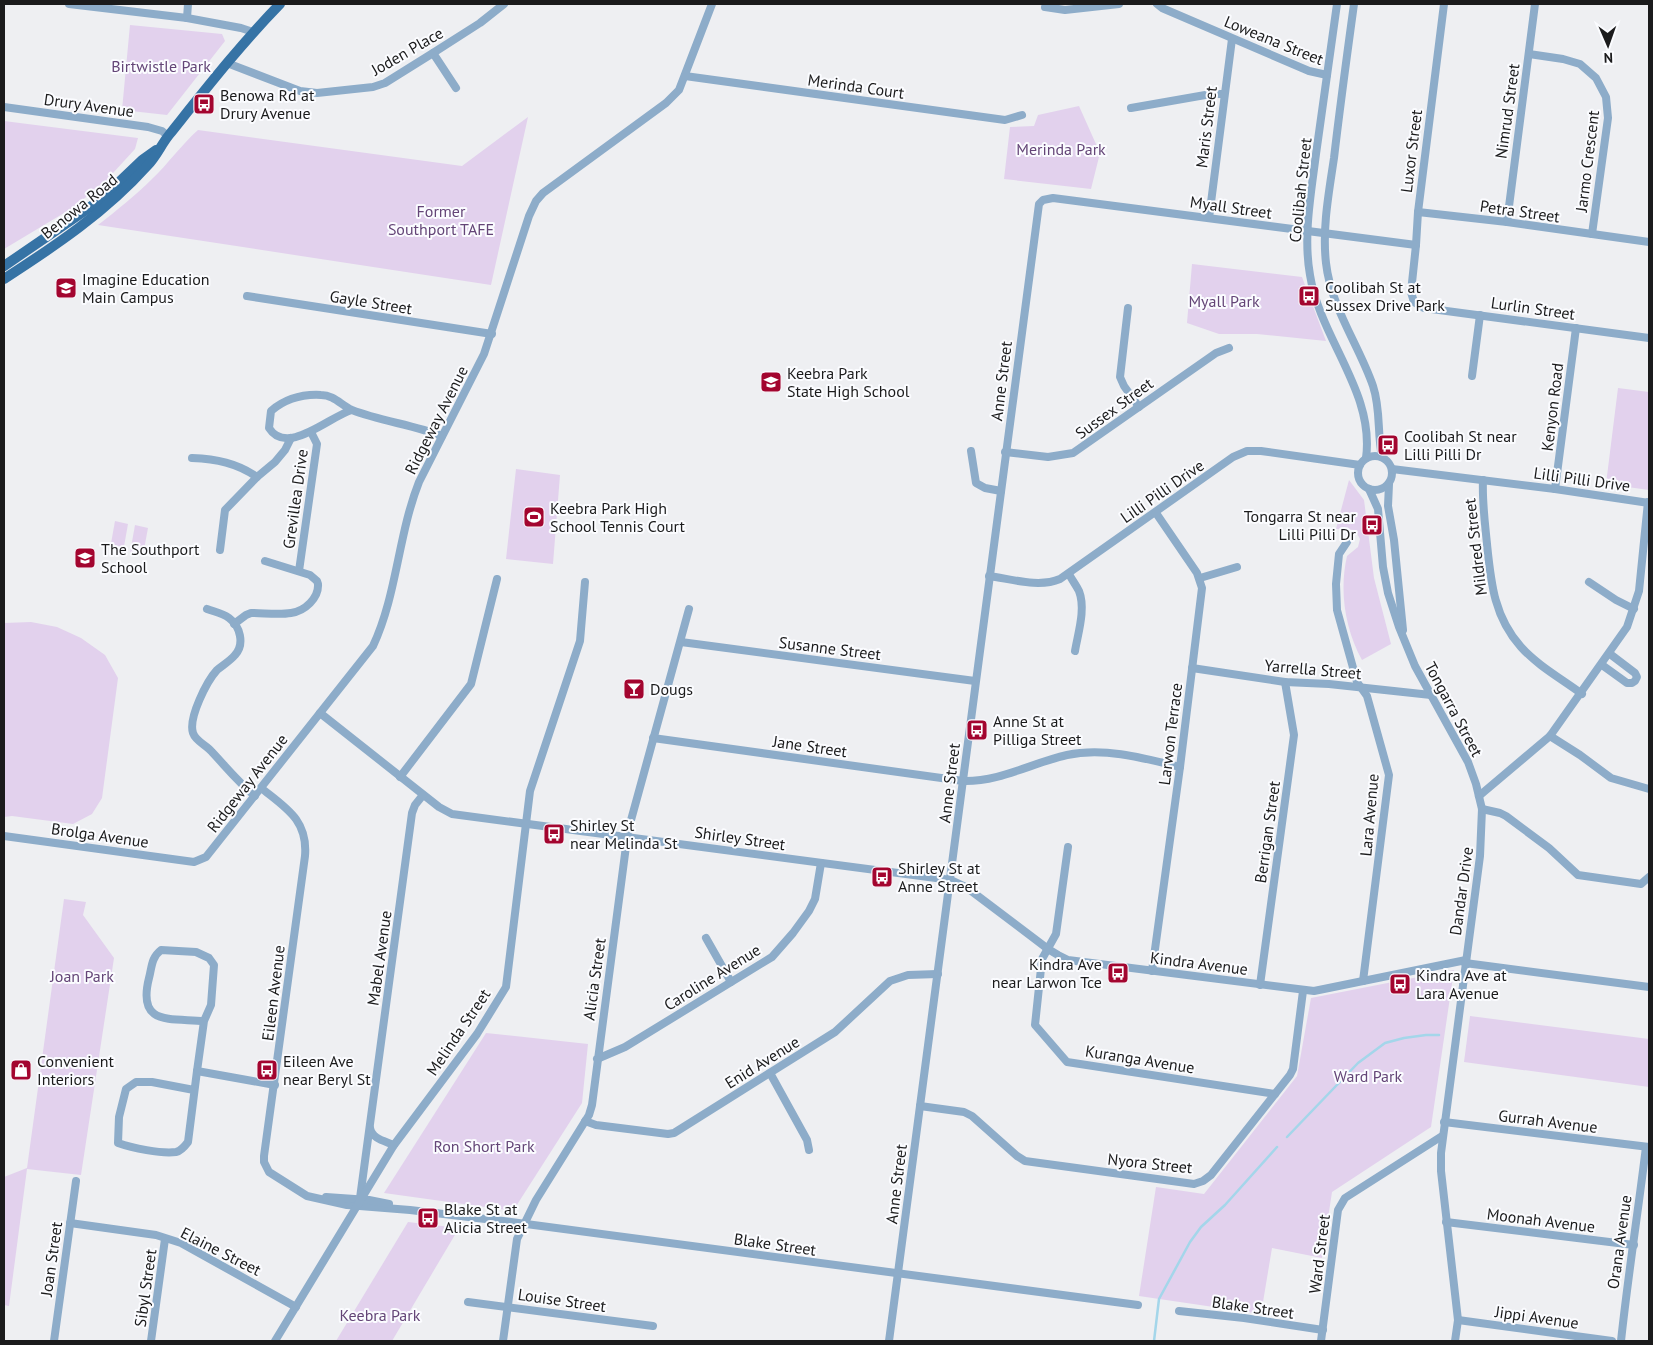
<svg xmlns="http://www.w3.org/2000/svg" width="1653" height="1345" font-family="'PT Sans',sans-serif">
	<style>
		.green { fill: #e2d1ed }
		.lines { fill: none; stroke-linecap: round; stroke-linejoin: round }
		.stream { stroke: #a4d6ea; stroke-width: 2.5 }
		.minor { stroke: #8dacc9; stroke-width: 8 }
		.major { stroke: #3673a5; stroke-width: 10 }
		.labels { text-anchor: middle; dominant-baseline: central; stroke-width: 4; stroke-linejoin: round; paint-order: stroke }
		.street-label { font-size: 16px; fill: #1b1b1c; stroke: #fbfcff }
		.park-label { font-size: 16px; fill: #644577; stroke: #fbfcff }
		.poi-label { font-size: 16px; fill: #1b1b1c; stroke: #fbfcff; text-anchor: start }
	</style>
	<rect width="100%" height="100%" fill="#eeeff2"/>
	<g class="green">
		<path d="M130,25L222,34L225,41L167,115L122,110Z"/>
		<path d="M1079,106L1100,153L1091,189L1004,179L1010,127L1034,126L1038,115Z"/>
		<path d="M528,117L491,285L98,225C117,210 135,196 152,179C168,164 181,145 198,130L462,166Z"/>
		<path d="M4,121L138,138L135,149L102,185L69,210L4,249Z"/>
		<path d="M1192,264L1302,277L1326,341L1257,334H1219L1187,323Z"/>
		<path d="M1618,388L1649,392V490L1606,484Z"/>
		<path d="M516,469L560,475L553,564L506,559Z"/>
		<path d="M1349,480L1364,500L1374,578L1391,644L1362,660C1345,629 1339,591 1347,556L1358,547L1360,539L1355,530L1336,529Z"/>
		<path d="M115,521L128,524L123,552L110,549Z"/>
		<path d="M135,525L148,528L143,555L130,553Z"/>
		<path d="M31,622L57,627L81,638L105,655L118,678L102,798L92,814L73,824L12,816L4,817V623Z"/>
		<path d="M64,899L86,902L83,915L114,958L81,1175L27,1169L9,1306L4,1305V1177L27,1168Z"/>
		<path d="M1454,970L1431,1127L1332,1192L1322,1258L1272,1248L1261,1314L1139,1296L1156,1187L1204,1194L1297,1076L1311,998Z"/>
		<path d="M1470,1016L1649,1039V1087L1464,1062Z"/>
		<path d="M486,1033L588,1044L582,1103L513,1211L384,1193Z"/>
		<path d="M408,1222L459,1228L392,1341H336Z"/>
	</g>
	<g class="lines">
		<g class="stream">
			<path d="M1287,1137L1358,1063L1385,1043L1404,1038L1426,1035H1439"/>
			<path d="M1154,1341L1159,1299L1190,1242L1201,1227L1225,1205L1277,1147"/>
		</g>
		<g class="minor">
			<path d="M69,4L187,18L241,28L253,32"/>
			<path d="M1157,4L1162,8L1309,71L1327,75"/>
			<path d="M1337,4C1330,54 1323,104 1316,154C1311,194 1303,236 1310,275C1320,339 1375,392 1366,458"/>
			<path d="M1354,4C1347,55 1340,106 1334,158C1329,192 1322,228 1326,263C1331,308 1359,345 1373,386C1381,410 1377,433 1382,457"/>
			<path d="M1444,4L1418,212L1416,245L1411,292L1414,302L1424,308L1649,338"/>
			<path d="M1045,7L1065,10L1119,4"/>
			<path d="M187,18L188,4"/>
			<path d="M433,53L456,88"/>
			<path d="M1529,54L1563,59L1580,64L1596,78L1606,97L1608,118L1592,234"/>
			<path d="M227,63L300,91L317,93L373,87L385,83L433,53L480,23L504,4"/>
			<path d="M685,76L1005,120L1022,115"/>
			<path d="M4,107L148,127L162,131L168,136"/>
			<path d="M1131,108L1211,94H1224"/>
			<path d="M1418,212L1507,222L1649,242"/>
			<path d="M1209,218L1232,39"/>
			<path d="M1507,222L1535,4"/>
			<path d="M247,296L492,334"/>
			<path d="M1128,308L1120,377L1124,386L1139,407"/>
			<path d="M1472,376L1480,315"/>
			<path d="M352,410C330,416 287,457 269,428L271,411C285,399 302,394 321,395C334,395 341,405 352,410C380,421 414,425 442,436"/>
			<path d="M971,451L976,483L985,488L1001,491"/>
			<path d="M1005,452L1048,457L1073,453L1216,353L1229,348"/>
			<circle cx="1375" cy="473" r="17"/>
			<path d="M192,458C216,459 237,463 257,477"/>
			<path d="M1392,469L1555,489L1649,503"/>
			<path d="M1483,480C1482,502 1485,523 1487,544C1491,583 1494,617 1521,647C1538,666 1562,679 1582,694"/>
			<path d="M1389,484L1388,506L1394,540L1403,630"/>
			<path d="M1369,489L1378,509L1383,567L1388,593L1399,627L1415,666L1468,762L1476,784L1482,809L1480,856L1441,1153V1171L1458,1320L1455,1341"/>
			<path d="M1555,489L1576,328"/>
			<path d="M1347,542L1339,554L1336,584L1337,610L1357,682L1367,696L1389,775L1363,981"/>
			<path d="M220,550L225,510L257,477L275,462L285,450L291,438"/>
			<path d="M299,571L317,444L311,432"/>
			<path d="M1069,574C1072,580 1076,585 1079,591C1086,609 1078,633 1075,651"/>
			<path d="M989,576C1011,579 1039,588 1060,579L1233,457L1247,451H1261L1360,465"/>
			<path d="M1200,578L1237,567"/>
			<path d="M1589,582L1616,600L1634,609"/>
			<path d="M207,609C215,612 222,613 229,618C240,626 245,644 235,655C230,661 223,665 217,670C207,681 188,718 193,733C196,742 207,745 212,752C227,768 238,782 255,796"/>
			<path d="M234,624L246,615L251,613C264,613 279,615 291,613C305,611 319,598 318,584L317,581L310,575L265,561"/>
			<path d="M681,642L975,681"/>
			<path d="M1602,665L1627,683H1632L1635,681L1637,677L1635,673L1610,654"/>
			<path d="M1192,668L1285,682L1329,684L1431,695"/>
			<path d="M320,713L439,807L452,814L951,880L966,887L1048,949L1058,955L1068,960L1314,991L1466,960"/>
			<path d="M1550,736L1580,755L1611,778L1649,789"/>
			<path d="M653,738L963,781C999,782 1032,763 1067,755C1104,747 1144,758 1180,767"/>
			<path d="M400,777L471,684L497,579"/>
			<path d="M261,788C286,808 308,820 305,856L264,1156V1162L269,1172L307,1196L347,1205L410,1210L511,1222L1138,1305"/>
			<path d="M1479,796L1550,736L1627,627L1639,591L1648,502"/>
			<path d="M1482,809L1500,813L1506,816L1549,848L1578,875L1641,884L1649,877"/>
			<path d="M4,836L194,862L206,857L373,646C397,595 398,535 419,482L484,354L529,216L536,201L543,193L666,103L679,90L712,4"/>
			<path d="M1068,847L1056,934L1042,959L1035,1025L1067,1062L1275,1094"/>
			<path d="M706,938L731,982"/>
			<path d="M1465,963L1649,987"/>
			<path d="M1152,971L1180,767L1202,588L1197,573L1156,513"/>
			<path d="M1260,985L1294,735L1285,682"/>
			<path d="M204,1021C169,1018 137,1026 149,978C152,967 151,958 161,950L196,952L209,958L214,965L211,1005L204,1021L197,1071L275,1085"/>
			<path d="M597,1059L625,1047L772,957L793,933L809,911L815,899L821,863"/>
			<path d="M770,1073L807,1140L809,1150"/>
			<path d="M194,1090L152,1082H136L126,1089L119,1117L118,1143C132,1148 161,1154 176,1152C181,1151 185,1146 188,1142L197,1071"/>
			<path d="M920,1106L964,1112L972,1116L1017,1156L1025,1161L1194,1184L1203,1181L1211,1175L1290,1075L1293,1069L1303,991"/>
			<path d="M585,1121L596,1125L668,1134L674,1133L835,1032L890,981L908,975L938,974"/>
			<path d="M1444,1122L1649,1147"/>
			<path d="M370,1128C372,1139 385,1141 394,1145"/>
			<path d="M326,1197L369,1200L389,1204"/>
			<path d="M360,1198L412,813L415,805L423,795"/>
			<path d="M1446,1222L1634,1245"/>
			<path d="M70,1223L156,1235L181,1243L296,1307"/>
			<path d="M468,1302L653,1326"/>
			<path d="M1179,1311L1244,1318L1323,1330"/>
			<path d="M1458,1320L1612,1341"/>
			<path d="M54,1341L76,1181"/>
			<path d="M151,1341L165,1239"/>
			<path d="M275,1341L394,1145L477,1034L506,987L530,791L580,641L585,582"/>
			<path d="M503,1341L517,1239L536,1200L589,1115L592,1105L628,831L689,609"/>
			<path d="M889,1341L1039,204L1043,200L1053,198L1416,245"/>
			<path d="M1321,1341L1338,1210L1345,1198L1442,1136"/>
			<path d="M1621,1341C1628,1276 1638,1212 1646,1147"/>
		</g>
		<g class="major">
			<path d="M4,266L99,201L142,160L156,150"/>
			<path d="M4,279C55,246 106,212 147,166C156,157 161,145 169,135C205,90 240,45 280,4"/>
		</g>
	</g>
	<defs>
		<g id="bus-square" transform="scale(1.125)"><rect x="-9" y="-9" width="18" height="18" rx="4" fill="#a3052f" stroke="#fbfcff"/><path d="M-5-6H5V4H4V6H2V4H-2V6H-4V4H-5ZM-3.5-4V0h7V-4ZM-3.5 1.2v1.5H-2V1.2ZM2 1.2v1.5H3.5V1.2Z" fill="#fff"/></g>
		<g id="school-square" transform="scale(1.125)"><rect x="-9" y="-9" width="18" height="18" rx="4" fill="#a3052f" stroke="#fbfcff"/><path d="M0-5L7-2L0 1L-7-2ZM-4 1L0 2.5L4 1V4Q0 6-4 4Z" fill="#fff"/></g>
		<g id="stadium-square" transform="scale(1.125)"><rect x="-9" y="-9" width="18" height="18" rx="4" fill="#a3052f" stroke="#fbfcff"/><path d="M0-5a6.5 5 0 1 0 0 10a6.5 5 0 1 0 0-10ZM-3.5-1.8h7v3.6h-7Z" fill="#fff"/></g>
		<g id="bar-square" transform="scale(1.125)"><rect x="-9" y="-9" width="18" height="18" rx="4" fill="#a3052f" stroke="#fbfcff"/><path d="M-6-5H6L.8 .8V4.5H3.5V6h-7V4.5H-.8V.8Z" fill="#fff"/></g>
		<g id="shop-square" transform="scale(1.125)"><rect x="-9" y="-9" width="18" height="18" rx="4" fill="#a3052f" stroke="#fbfcff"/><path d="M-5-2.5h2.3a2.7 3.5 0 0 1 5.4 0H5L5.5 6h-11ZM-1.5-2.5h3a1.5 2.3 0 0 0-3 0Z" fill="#fff"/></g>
	</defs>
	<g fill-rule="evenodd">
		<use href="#bus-square" x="204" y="104"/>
		<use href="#school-square" x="66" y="288"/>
		<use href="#bus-square" x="1309" y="296"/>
		<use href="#school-square" x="771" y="382"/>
		<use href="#bus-square" x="1388" y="445"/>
		<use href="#stadium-square" x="534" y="517"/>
		<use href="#bus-square" x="1372" y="525"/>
		<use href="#school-square" x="85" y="558"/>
		<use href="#bar-square" x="634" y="689"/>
		<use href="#bus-square" x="977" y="730"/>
		<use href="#bus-square" x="554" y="834"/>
		<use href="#bus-square" x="882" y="877"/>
		<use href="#bus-square" x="1118" y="973"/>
		<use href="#bus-square" x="1400" y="984"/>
		<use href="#shop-square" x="21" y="1070"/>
		<use href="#bus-square" x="267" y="1070"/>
		<use href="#bus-square" x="428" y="1218"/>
	</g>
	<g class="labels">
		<g class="street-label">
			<text transform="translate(1274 40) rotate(22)">Loweana Street</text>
			<text transform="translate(407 51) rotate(-30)">Joden Place</text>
			<text transform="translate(856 86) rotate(8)">Merinda Court</text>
			<text transform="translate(89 105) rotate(8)">Drury Avenue</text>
			<text transform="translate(1507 111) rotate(-82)">Nimrud Street</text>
			<text transform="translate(1206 127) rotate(-83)">Maris Street</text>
			<text transform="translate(1411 151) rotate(-83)">Luxor Street</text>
			<text transform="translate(1587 161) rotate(-83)">Jarmo Crescent</text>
			<text transform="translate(1300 190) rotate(-84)">Coolibah Street</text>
			<text transform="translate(79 206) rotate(-39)">Benowa Road</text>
			<text transform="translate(1231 207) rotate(8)">Myall Street</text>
			<text transform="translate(1520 211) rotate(8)">Petra Street</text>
			<text transform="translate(371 302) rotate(9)">Gayle Street</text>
			<text transform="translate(1533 308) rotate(8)">Lurlin Street</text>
			<text transform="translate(1001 381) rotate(-83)">Anne Street</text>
			<text transform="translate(1552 407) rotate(-83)">Kenyon Road</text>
			<text transform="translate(1114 408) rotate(-36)">Sussex Street</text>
			<text transform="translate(436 420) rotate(-63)">Ridgeway Avenue</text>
			<text transform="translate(1582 479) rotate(8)">Lilli Pilli Drive</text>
			<text transform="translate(1162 491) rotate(-35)">Lilli Pilli Drive</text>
			<text transform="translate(295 499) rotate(-82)">Grevillea Drive</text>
			<text transform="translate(1475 547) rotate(-97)">Mildred Street</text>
			<text transform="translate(830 648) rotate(7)">Susanne Street</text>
			<text transform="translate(1313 669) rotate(5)">Yarrella Street</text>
			<text transform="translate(1454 709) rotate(62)">Tongarra Street</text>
			<text transform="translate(1170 734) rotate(-83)">Larwon Terrace</text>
			<text transform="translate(810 746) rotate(8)">Jane Street</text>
			<text transform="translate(247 783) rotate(-52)">Ridgeway Avenue</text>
			<text transform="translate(949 783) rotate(-83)">Anne Street</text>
			<text transform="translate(1369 815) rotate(-85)">Lara Avenue</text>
			<text transform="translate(1267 832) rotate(-82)">Berrigan Street</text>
			<text transform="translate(100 835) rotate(8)">Brolga Avenue</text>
			<text transform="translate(740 838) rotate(8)">Shirley Street</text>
			<text transform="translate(1461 891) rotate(-82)">Dandar Drive</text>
			<text transform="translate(379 958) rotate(-82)">Mabel Avenue</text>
			<text transform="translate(1199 963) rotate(7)">Kindra Avenue</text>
			<text transform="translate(712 977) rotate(-32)">Caroline Avenue</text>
			<text transform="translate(594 979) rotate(-82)">Alicia Street</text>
			<text transform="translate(273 993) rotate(-83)">Eileen Avenue</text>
			<text transform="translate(458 1032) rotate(-56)">Melinda Street</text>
			<text transform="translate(1140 1059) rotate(9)">Kuranga Avenue</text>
			<text transform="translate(762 1062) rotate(-32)">Enid Avenue</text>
			<text transform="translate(1548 1121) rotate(7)">Gurrah Avenue</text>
			<text transform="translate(1150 1163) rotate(6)">Nyora Street</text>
			<text transform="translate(896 1184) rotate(-83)">Anne Street</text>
			<text transform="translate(1541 1220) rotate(7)">Moonah Avenue</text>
			<text transform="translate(1619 1242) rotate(-82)">Orana Avenue</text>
			<text transform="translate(775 1244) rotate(8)">Blake Street</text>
			<text transform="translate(221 1251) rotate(27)">Elaine Street</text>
			<text transform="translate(1319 1254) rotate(-83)">Ward Street</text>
			<text transform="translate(51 1259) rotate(-82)">Joan Street</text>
			<text transform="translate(145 1288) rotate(-82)">Sibyl Street</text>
			<text transform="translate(562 1300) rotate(8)">Louise Street</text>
			<text transform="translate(1253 1307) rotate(8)">Blake Street</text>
			<text transform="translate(1537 1317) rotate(8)">Jippi Avenue</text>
		</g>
		<g class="park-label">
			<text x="161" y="66">Birtwistle Park</text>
			<text x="1061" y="149">Merinda Park</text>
			<text x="441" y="211">Former<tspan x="441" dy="18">Southport TAFE</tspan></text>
			<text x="1224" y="301">Myall Park</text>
			<text x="82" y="976">Joan Park</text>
			<text x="1368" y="1076">Ward Park</text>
			<text x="484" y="1146">Ron Short Park</text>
			<text x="380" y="1315">Keebra Park</text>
		</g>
		<g class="poi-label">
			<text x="220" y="95">Benowa Rd at<tspan x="220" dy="18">Drury Avenue</tspan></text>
			<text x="82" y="279">Imagine Education<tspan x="82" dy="18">Main Campus</tspan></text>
			<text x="1325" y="287">Coolibah St at<tspan x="1325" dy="18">Sussex Drive Park</tspan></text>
			<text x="787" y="373">Keebra Park<tspan x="787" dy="18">State High School</tspan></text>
			<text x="1404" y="436">Coolibah St near<tspan x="1404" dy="18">Lilli Pilli Dr</tspan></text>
			<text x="550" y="508">Keebra Park High<tspan x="550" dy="18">School Tennis Court</tspan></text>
			<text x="1356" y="516" text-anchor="end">Tongarra St near<tspan x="1356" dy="18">Lilli Pilli Dr</tspan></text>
			<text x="101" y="549">The Southport<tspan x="101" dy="18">School</tspan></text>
			<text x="650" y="689">Dougs</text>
			<text x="993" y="721">Anne St at<tspan x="993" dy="18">Pilliga Street</tspan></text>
			<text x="570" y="825">Shirley St<tspan x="570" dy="18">near Melinda St</tspan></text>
			<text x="898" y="868">Shirley St at<tspan x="898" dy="18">Anne Street</tspan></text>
			<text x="1102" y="964" text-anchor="end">Kindra Ave<tspan x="1102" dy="18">near Larwon Tce</tspan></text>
			<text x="1416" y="975">Kindra Ave at<tspan x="1416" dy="18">Lara Avenue</tspan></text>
			<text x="37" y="1061">Convenient<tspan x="37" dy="18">Interiors</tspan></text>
			<text x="283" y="1061">Eileen Ave<tspan x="283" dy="18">near Beryl St</tspan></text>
			<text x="444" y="1209">Blake St at<tspan x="444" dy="18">Alicia Street</tspan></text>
		</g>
	</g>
	<rect width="1653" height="1345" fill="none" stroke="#1b1b1c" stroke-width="10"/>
	<g transform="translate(1608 45) rotate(178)" stroke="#fbfcff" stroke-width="4" paint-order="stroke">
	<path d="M0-4L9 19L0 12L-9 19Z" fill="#1b1b1c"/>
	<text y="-8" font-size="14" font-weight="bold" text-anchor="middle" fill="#1b1b1c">N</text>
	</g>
</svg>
